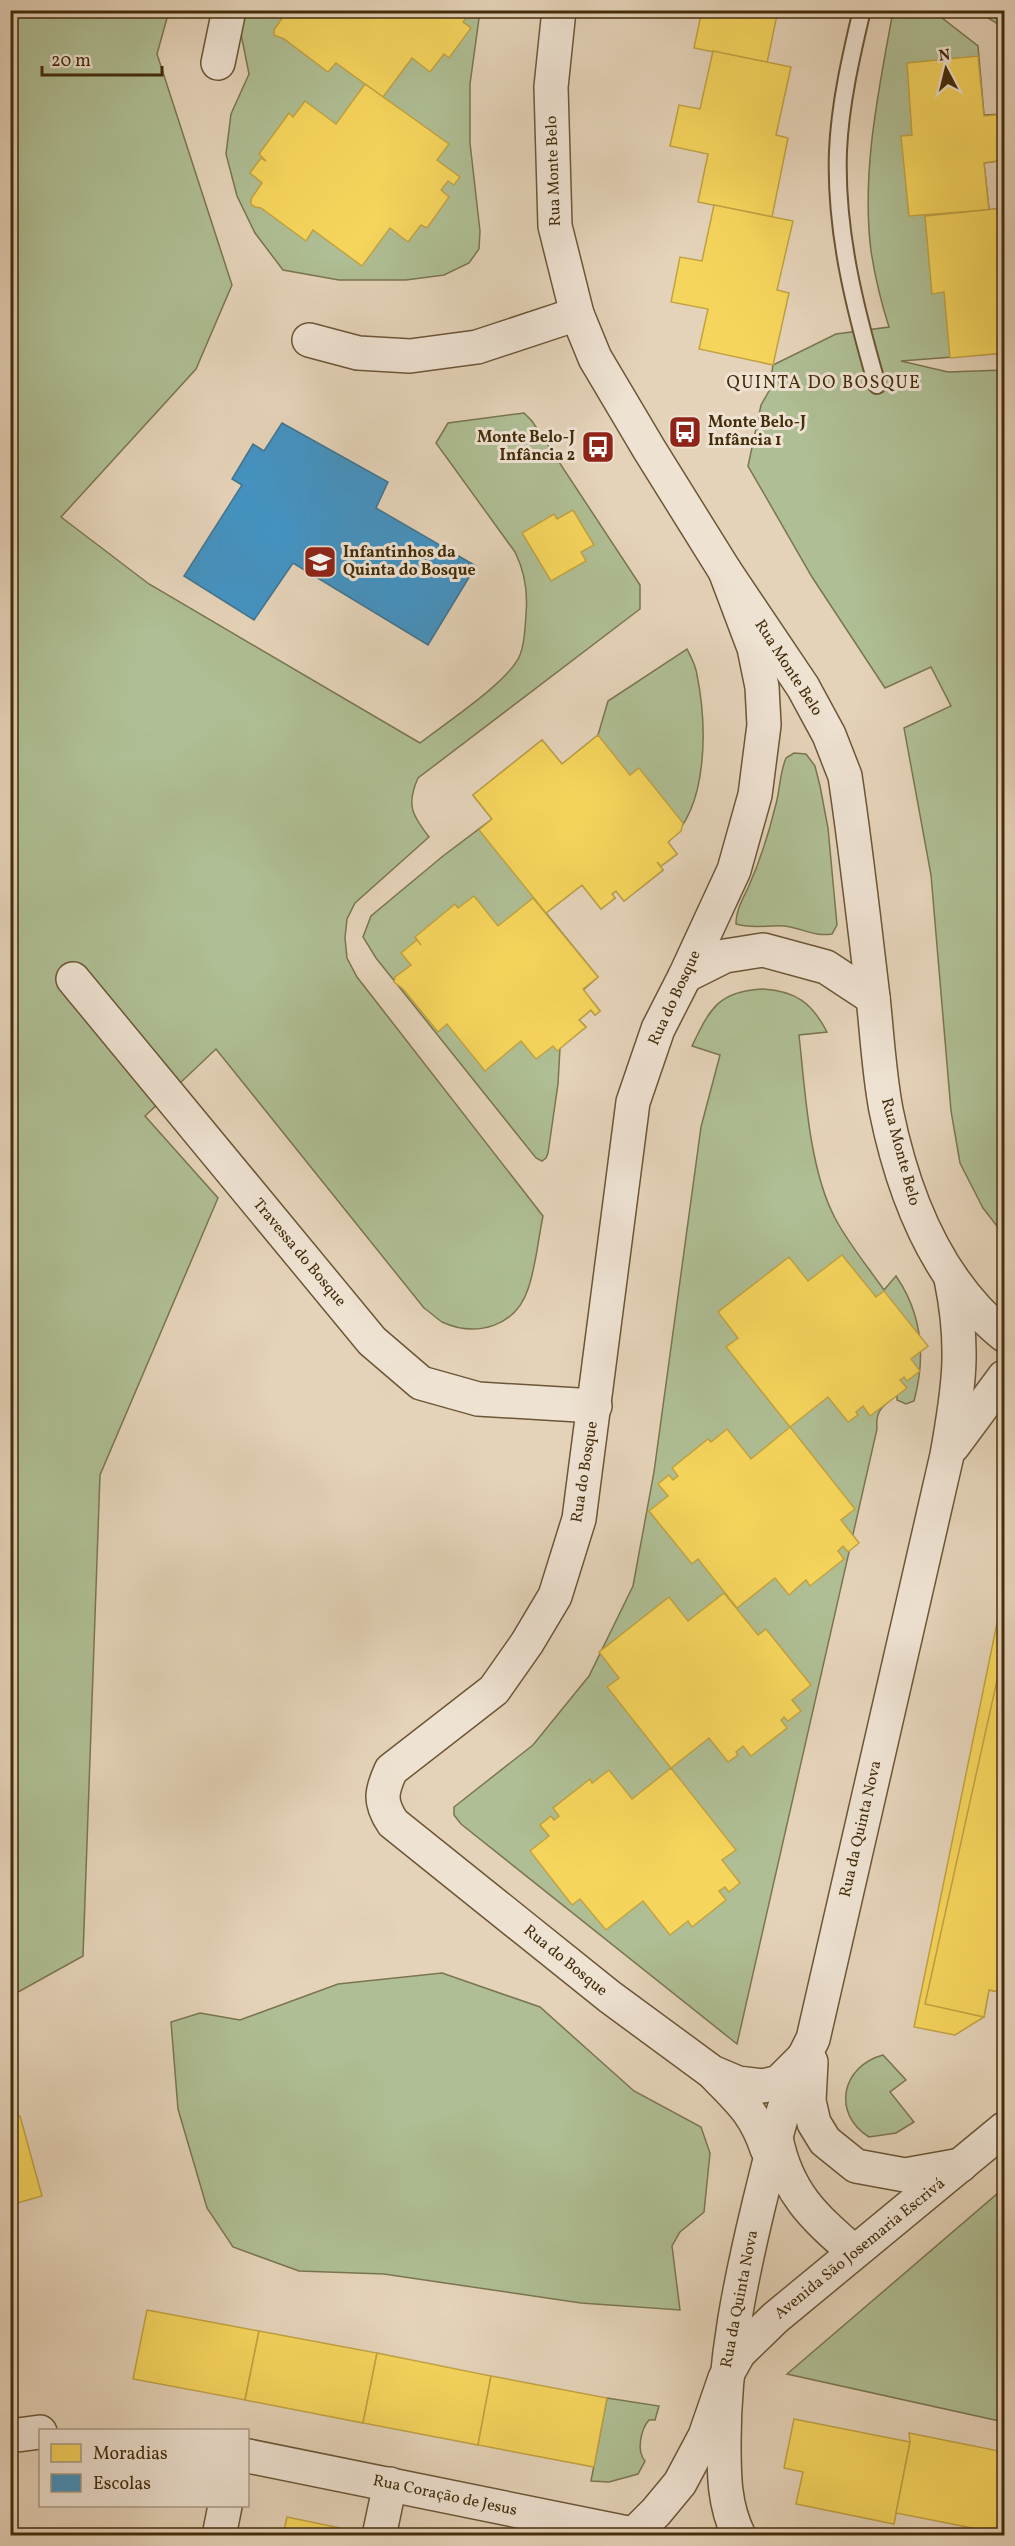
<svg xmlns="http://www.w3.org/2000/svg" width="1015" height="2546" font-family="Vollkorn,serif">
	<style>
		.green { fill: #afbe94; stroke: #7a764f; stroke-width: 1.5 }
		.homes { fill: #f6d55c; stroke: #c1a343; stroke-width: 1.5 }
		.schools { fill: #4393c3; stroke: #43748c; stroke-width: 1.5 }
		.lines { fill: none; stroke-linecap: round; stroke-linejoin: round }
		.lane-casing { stroke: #6c5636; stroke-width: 20 }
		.street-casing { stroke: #6c5636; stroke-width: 36 }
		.lane { stroke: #eee2d2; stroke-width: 16 }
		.street { stroke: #eee2d2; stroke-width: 33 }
		.labels { text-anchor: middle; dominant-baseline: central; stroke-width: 6; stroke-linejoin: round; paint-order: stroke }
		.street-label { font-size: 16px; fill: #442d0a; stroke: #eee2d2 }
		.poi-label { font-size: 16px; font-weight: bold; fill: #442d0a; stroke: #eee2d2; text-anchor: start }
		.neighbourhood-label { font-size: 18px; letter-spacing: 1.5px; fill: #442d0a; stroke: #eee2d2 }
	</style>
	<rect width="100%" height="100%" fill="#e5d3b9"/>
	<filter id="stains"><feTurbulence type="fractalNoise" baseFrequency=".00333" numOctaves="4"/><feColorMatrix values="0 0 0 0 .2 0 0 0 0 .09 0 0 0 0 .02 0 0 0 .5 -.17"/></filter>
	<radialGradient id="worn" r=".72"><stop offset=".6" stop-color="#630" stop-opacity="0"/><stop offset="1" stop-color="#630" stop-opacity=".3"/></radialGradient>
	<g class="green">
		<path d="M11,11H169L157,54L232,285L196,369L61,517L149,584L420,743C444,724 510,681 520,655C525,643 525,628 526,614C528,592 525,572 515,552L436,443L448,423L524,413L532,421L640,585V609L418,778C406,805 412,815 429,837L355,903L347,919L345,938L347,958L357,977L543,1216C538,1240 536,1266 528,1289C516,1326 477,1338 442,1322C436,1318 430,1312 424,1308L216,1049L145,1116L218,1198L100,1475L83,1956L11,1996Z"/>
		<path d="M241,11H480L470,84V143L480,231L479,249L469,263L444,275L406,280H339L283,270L255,233L237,196L226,154L231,114L249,74L239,24Z"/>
		<path d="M893,11H933L978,46L984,115L1004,114V160L984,163L989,210L1004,208V353L901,361L948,372L1004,370V1235L983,1208L960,1163L951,1111L931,875L904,728L951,706L931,667L885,688L812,577L748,466L761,405L769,391L773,365L836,334L889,327C881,302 875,277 871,251C861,171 879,89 893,11Z"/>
		<path d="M977,11H1004V28Z"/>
		<path d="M687,649C691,657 696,666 697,675C707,725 709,807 668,842L677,854L661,866L657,862L663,870L624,901L616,891L612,894L615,898L601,909L582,885L546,913L598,977L583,990L600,1011L595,1015L591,1010L579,1020L586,1027L560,1048L558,1084L548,1153L546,1158L542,1161L536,1158L376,958L363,937L371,916L443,856L492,819L473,795L542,740L562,764L598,735L608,701Z"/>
		<path d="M794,753L806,754L815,766L820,786L828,828L837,925L832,934C814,937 802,928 784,926C768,925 751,929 736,924C736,911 742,900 748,888C760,861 769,833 776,804C780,789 780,772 786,758Z"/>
		<path d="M763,989C796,991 812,1003 827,1032L799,1035C805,1090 809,1169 835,1218C848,1243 868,1267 884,1290L896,1276C922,1314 926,1357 914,1401L906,1404L897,1400V1395C883,1406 875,1410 877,1429L737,2044L461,1824L454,1815V1807L533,1745L589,1676L633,1586L654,1472L701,1127L720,1055L692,1046C710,1009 718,991 763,989Z"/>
		<path d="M442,1973L540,2007L634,2091L701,2127L710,2153L704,2212L680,2232L672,2246L680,2310L581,2303L384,2274L299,2271L233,2247L207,2208L178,2109L171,2022L200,2013L240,2020L338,1984Z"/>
		<path d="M883,2055L906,2080L890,2092L914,2122L896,2133L869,2137C831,2113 842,2066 883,2055Z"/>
		<path d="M1004,2188V2422L787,2374Z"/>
		<path d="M607,2398L659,2406L655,2420H649C641,2429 636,2451 645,2461L638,2474L609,2482L591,2481Z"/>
	</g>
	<g class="homes">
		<path d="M280,10H480L476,16L470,12L463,22L471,28L449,58L444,54L430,72L412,58L383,97L336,63L328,72L284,39L274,35V30L285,14Z"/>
		<path d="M702,10H778L767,63L694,48Z"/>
		<path d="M713,51L791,67L776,135L788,138L772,217L698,202L708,154L670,146L679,105L700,109Z"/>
		<path d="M978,56L984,116L1004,114V160L984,163L989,210L909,216L901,136L912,135L907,63Z"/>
		<path d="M365,84L449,144L437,160L460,177L454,185L448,181L441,190L449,197L427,228L421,225L408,242L390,228L362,266L313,230L306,241L261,208L255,207L251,204V199L262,183L250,173L261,158L266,161L259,154L289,113L293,117L305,101L336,124Z"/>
		<path d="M714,205L793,221L777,290L789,293L773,365L699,349L708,309L671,302L680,257L702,261Z"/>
		<path d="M1004,208V353L950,358L944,292L932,294L925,216Z"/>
		<path d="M573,510L594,545L581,552L586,561L551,581L522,533L554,514L557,519Z"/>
		<path d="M598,735L630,775L639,768L683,823L681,831L668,842L677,854L661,866L657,862L663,870L624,901L616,891L612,894L615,898L601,909L582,885L546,913L479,830L492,819L473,795L542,740L562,764Z"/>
		<path d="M474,896L498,926L533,898L598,977L583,989L600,1011L595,1015L591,1010L579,1020L586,1027L557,1051L553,1046L536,1059L521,1041L485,1071L447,1024L438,1032L403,989L394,982L395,977L411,965L401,953L417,940L421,945L415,937L455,904L458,908Z"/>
		<path d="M842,1255L876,1297L884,1291L928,1346L911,1359L920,1371L907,1381L904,1377L900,1380L907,1388L870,1416L863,1406L856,1412L858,1415L848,1422L828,1397L790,1427L726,1347L738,1338L718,1312L789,1257L808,1281Z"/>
		<path d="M790,1427L855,1509L841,1520L859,1543L848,1552L843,1546L838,1551L844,1559L810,1586L806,1580L789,1595L775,1578L737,1608L698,1559L692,1564L649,1511L668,1496L658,1484L669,1475L673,1480L678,1476L672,1468L708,1439L711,1442L727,1429L751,1459Z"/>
		<path d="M1004,1589V1993L989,1990L984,2017L955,2035L914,2027Z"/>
		<path d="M724,1593L758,1635L766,1629L811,1685L792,1700L801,1711L788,1721L784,1717L781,1720L787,1728L751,1756L743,1746L736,1752L738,1755L728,1762L709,1738L671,1768L607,1687L619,1678L599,1652L669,1597L688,1621Z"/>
		<path d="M1004,1649V1993L989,1990L984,2017L925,2004Z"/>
		<path d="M671,1768L736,1850L722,1860L740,1883L729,1892L725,1887L719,1891L726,1900L692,1927L688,1921L670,1935L643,1901L606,1930L580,1899L572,1905L530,1851L549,1836L540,1825L551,1816L554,1820L559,1816L553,1808L590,1779L592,1783L609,1770L632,1799Z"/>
		<path d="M20,2116L42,2196L10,2205V2119Z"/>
		<path d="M147,2310L259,2331L245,2400L133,2379Z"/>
		<path d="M259,2331L377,2353L363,2423L245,2400Z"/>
		<path d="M377,2353L491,2376L478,2445L363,2423Z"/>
		<path d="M491,2376L607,2398L594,2467L478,2445Z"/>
		<path d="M794,2419L910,2442L894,2524L796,2504L803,2472L784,2468Z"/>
		<path d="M909,2433L1004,2452V2503L998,2533L896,2513L910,2442Z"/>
		<path d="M1004,2503V2534L998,2533Z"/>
		<path d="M287,2517L350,2530L348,2536H283Z"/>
	</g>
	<path class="schools" d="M282,423L388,482L376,508L476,566L428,645L293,563L254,620L184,576L242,485L232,479L253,444L264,451Z"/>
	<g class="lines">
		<g class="lane-casing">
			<path id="lane" d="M862,10C851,56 840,104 838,151C835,231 855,309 877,385"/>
		</g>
		<g class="street-casing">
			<g id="street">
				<path d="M559,10L551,87L555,226L577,314L595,358L649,449L725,571L803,687L829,735L845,776C856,849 864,923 873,997C877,1034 879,1073 886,1110C903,1194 936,1280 1004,1335"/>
				<path d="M218,63L229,10"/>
				<path d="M309,340L358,353L410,356L477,347L577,314"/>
				<path d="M725,571L754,648L762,687L764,725L755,795L734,870L685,976L658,1029L633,1102L579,1519L555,1596L527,1643L494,1690L391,1770C381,1792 379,1802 393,1823L610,1997L712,2072L738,2083L763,2086L779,2082L803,2058"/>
				<path d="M685,976L725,956L763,950L826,967L873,998"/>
				<path d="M73,979L372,1341L421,1383L478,1399L595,1406"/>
				<path d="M953,1446L1004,1377"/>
				<path d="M811,2062L809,2101L814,2123L825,2141L856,2166L905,2175L961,2165"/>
				<path d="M715,2075C741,2102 755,2113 767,2149L775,2136"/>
				<path d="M776,2138C787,2193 813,2216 854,2252"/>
				<path d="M10,2436L40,2432"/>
				<path d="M248,2456L642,2536"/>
				<path d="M634,2534L656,2512L680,2483L705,2436L725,2378L739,2353L775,2318L1004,2129"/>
				<path d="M219,2536L225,2506"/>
				<path d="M379,2536L390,2484"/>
				<path d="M739,2536C724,2505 724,2476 724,2442C724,2360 740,2283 759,2204C773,2148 785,2090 813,2039L947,1455C959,1388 965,1346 951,1279"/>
			</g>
		</g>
		<use href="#lane" class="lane"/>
		<use href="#street" class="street"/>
	</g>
	<defs>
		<g id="bus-square" transform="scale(1.725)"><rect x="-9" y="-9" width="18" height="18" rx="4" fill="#8f2418" stroke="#eee2d2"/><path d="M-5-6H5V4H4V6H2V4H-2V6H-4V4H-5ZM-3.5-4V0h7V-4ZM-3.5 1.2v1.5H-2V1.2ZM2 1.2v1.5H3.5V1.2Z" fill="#fff"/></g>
		<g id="school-square" transform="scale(1.725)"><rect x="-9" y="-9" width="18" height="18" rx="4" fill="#8f2418" stroke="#eee2d2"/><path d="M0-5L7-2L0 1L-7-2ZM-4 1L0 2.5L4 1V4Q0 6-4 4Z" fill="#fff"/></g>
	</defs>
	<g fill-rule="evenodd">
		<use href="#bus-square" x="685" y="432"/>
		<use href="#bus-square" x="598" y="447"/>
		<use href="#school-square" x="320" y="562"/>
	</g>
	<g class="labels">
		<g class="street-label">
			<text transform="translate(554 171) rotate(-92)">Rua Monte Belo</text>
			<text transform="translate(788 668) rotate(57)">Rua Monte Belo</text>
			<text transform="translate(675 998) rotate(-65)">Rua do Bosque</text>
			<text transform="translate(900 1152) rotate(75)">Rua Monte Belo</text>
			<text transform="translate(299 1253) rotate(50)">Travessa do Bosque</text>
			<text transform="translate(585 1472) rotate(-81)">Rua do Bosque</text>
			<text transform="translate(861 1829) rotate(-77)">Rua da Quinta Nova</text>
			<text transform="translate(565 1961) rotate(39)">Rua do Bosque</text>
			<text transform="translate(860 2249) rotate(-39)">Avenida São Josemaria Escrivá</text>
			<text transform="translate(740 2299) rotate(-79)">Rua da Quinta Nova</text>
			<text transform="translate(445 2496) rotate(12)">Rua Coração de Jesus</text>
		</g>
		<g class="poi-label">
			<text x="708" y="423">Monte Belo-J<tspan x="708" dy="18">Infância 1</tspan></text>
			<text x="575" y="438" text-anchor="end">Monte Belo-J<tspan x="575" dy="18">Infância 2</tspan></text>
			<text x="343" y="553">Infantinhos da<tspan x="343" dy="18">Quinta do Bosque</tspan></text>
		</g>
		<g class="neighbourhood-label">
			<text x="824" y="383">QUINTA DO BOSQUE</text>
		</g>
	</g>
	<rect width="1015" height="2546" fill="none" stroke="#e5d3b9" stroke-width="36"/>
	<rect x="12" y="12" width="991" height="2522" fill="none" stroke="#442d0a" stroke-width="3"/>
	<rect x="18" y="18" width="979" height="2510" fill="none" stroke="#442d0a" stroke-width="1.5"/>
	<rect x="39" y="2429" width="210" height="78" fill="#eee2d2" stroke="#aa9a82" stroke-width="1.5"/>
	<rect x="51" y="2444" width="30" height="18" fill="#f6d55c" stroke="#aa9a82" stroke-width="1.5"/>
	<text x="93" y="2459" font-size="18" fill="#442d0a">Moradias</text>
	<rect x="51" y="2474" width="30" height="18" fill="#4393c3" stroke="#aa9a82" stroke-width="1.5"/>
	<text x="93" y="2489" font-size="18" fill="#442d0a">Escolas</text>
	<g transform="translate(946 69) rotate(353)" stroke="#eee2d2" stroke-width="4.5" paint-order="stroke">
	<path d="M0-4.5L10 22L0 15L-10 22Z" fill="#442d0a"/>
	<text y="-9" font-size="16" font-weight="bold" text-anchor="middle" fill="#442d0a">N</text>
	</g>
	<path d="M42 66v9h120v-9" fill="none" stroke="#442d0a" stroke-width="3"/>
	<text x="51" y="66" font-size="18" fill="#442d0a" stroke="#eee2d2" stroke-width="4.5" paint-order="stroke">20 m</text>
	<rect width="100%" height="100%" filter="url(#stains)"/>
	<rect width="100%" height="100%" fill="url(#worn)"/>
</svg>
